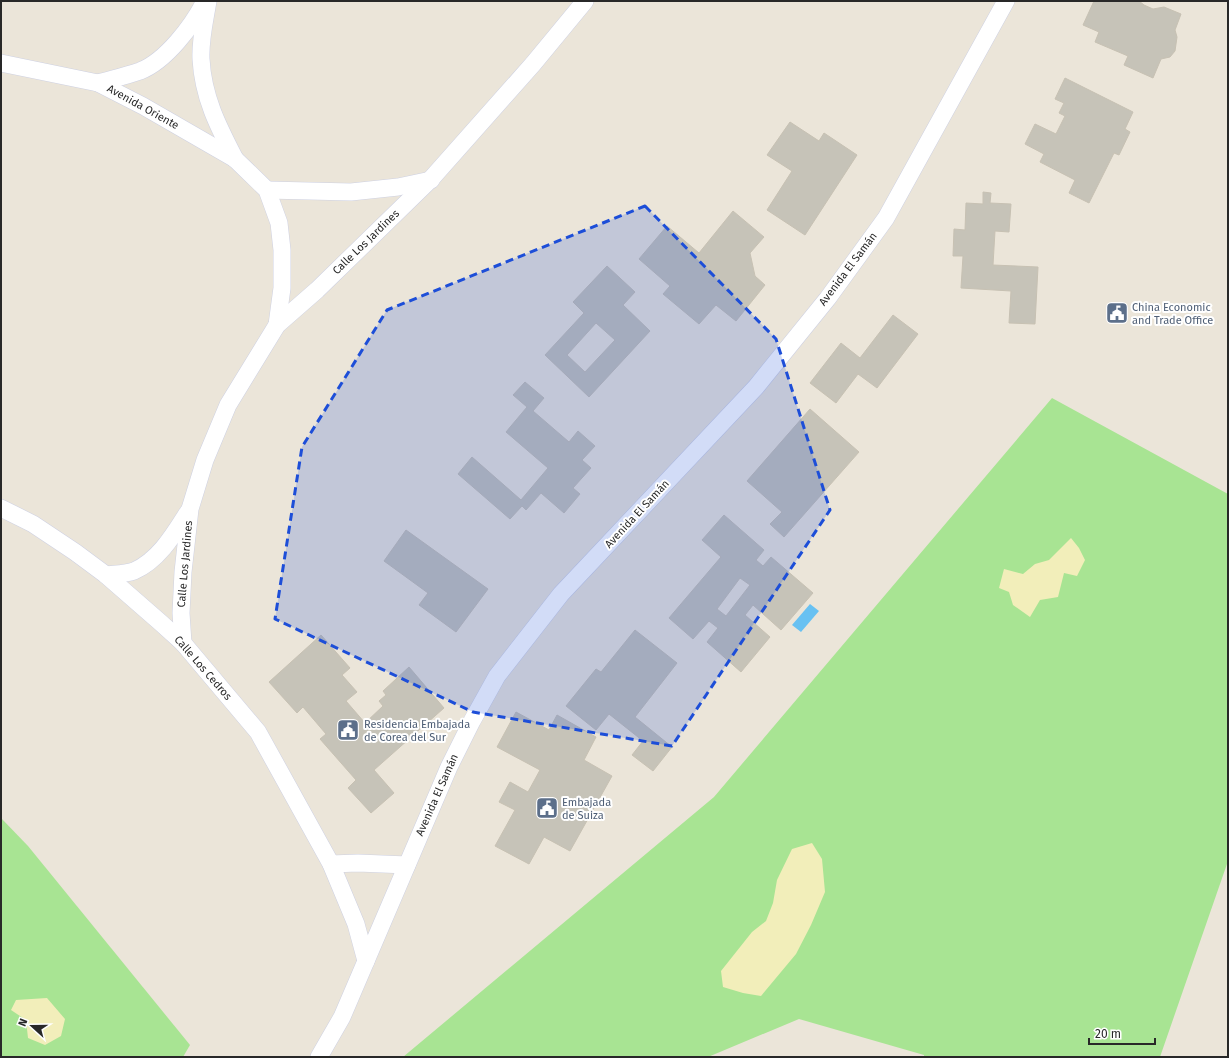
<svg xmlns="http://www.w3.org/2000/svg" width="1229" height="1058" font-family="'Fira Sans',sans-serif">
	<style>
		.green { fill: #a8e493 }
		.sand { fill: #f2eeba }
		.water { fill: #68c1f2 }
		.building { fill: #c6c3b8; stroke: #c7c1b3; fill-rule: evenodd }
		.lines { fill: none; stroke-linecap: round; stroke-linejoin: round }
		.street-casing { stroke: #ced1e2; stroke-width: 18 }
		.street { stroke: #fff; stroke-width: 17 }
		.marked { fill: #1d4ed8; fill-opacity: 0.2; stroke: #1d4ed8; stroke-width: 3; stroke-dasharray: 8 5; stroke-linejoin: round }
		.labels { text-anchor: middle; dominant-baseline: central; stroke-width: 4; stroke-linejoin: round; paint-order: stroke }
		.street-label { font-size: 11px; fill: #282828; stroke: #fff }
		.service-label { font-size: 11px; fill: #4e5e75; stroke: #fff; text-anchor: start }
	</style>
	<rect width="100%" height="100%" fill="#ebe5d9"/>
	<g class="green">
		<path d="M1052,398L1228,494V861L1160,1057H924V1055L799,1019L708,1057H403L714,797Z"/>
		<path d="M1,818L28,846L190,1045L183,1057H1Z"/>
	</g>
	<g class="sand">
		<path d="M1071,538L1079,548L1085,560L1077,576L1064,573L1058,597L1040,600L1030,617L1013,605L1009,592L999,588L1004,569L1023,574L1035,564L1049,560Z"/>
		<path d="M812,843L822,859L825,892L811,925L796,954L761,996L743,993L723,987L721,971L752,932L766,921L773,903L777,880L792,849Z"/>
		<path d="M47,998L65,1019L61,1036L45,1045L28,1038L26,1020L11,1010L16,1000Z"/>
	</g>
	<path class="water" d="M810,604L819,611L801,632L792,625Z"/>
	<g class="building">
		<path d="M1094,1H1139L1144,5L1153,9L1164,7L1181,14L1175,30L1177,37L1175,51L1170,57L1161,59L1153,78L1124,65L1128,56L1095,42L1099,32L1083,25Z"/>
		<path d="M1065,78L1133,112L1125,129L1130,132L1119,155L1114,153L1089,203L1069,193L1075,180L1040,162L1044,154L1025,144L1035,124L1056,134L1065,116L1059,113L1064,103L1055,99Z"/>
		<path d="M790,122L819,141L824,133L857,155L805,235L767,210L792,171L767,155Z"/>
		<path d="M983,192L991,193L990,203L1011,204L1009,232L995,231L993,265L1038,267L1035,324L1009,323L1011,291L961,288L963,256H953L954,229L965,230L966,203L983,204Z"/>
		<path d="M733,211L764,237L750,253L755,276L765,285L736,321L716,305L699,324L663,294L670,286L639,259L667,226L699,253Z"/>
		<path d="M607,266L635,292L623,305L650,331L589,397L545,355L584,313L573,302ZM596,323L615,340L585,372L567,355Z"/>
		<path d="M893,315L918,334L877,388L858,374L836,403L810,383L841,343L860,358Z"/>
		<path d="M525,382L544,398L533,411L569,442L578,431L595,446L582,460L591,468L573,488L580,494L564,513L541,493L526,510L522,506L510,519L458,474L472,457L521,500L548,468L506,432L527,407L513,395Z"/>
		<path d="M810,409L859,452L784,537L770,524L782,512L747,481Z"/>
		<path d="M724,515L764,550L756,560L763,566L771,557L813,593L781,630L753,605L745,615L770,637L741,672L707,642L718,628L709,621L693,639L669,618L721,557L702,540ZM740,578L750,585L726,616L717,609Z"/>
		<path d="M406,530L488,589L456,632L419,605L428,593L384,561Z"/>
		<path d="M635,630L677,663L635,717L672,747L653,771L632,755L643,741L609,714L596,730L566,706L596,669L601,672Z"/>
		<path d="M321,635L350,668L342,675L357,692L346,701L365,723L383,706L379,701L386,695L383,691L409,667L444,708L374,770L394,793L371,813L348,788L356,780L320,739L326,734L303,707L297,713L269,682Z"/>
		<path d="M516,712L549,730L557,715L596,737L584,760L612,776L570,851L544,837L529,864L495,846L515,810L499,802L510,782L528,792L540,770L497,747Z"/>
	</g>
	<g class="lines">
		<g class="street-casing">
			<g id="street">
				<path d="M208,1C205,20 200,39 201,59C203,97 218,126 235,159"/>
				<path d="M1,63L98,83L143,106L235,159L267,190L279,223L282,250V288L277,325"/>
				<path d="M98,83C112,79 126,76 140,71C166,61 193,25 205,1"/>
				<path d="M267,190L351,192L398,187L431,180"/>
				<path d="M1,508L33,524L75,552L106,575L161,623L183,643L258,732L331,864L356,924L366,961"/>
				<path d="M106,575C114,574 126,574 134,571C159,560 174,534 188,512"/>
				<path d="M183,643L181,613L183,572L190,509L205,460L228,405L277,325L317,290L431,179L533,64L585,1"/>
				<path d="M331,864L358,863L407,865"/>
				<path d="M319,1057L342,1017L449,767L472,721L497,676L561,594L756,387L828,298L886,218L1006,1"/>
			</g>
		</g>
		<use href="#street" class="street"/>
	</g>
	<path class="marked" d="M645,206L776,339L830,510L672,746L473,712L275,619L302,447L387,310Z"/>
	<defs>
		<g id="civic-square" transform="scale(1.15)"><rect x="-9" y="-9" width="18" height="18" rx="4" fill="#5c6f8a" stroke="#fff"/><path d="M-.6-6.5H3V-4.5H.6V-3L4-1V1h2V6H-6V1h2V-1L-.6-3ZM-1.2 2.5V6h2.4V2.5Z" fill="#fff"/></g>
	</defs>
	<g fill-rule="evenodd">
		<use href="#civic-square" x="1117" y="313"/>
		<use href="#civic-square" x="348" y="730"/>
		<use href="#civic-square" x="547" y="808"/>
	</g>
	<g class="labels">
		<g class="street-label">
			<text transform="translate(143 107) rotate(29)">Avenida Oriente</text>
			<text transform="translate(366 242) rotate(-44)">Calle Los Jardines</text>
			<text transform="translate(848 269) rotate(-53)">Avenida El Samán</text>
			<text transform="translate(637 514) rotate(-47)">Avenida El Samán</text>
			<text transform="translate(185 564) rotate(-85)">Calle Los Jardines</text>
			<text transform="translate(203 668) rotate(49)">Calle Los Cedros</text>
			<text transform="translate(437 795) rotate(-66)">Avenida El Samán</text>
		</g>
		<g class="service-label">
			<text x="1132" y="307">China Economic<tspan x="1132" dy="13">and Trade Office</tspan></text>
			<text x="364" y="724">Residencia Embajada<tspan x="364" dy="13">de Corea del Sur</tspan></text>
			<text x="562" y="802">Embajada<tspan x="562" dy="13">de Suiza</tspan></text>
		</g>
	</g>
	<rect width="1229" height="1058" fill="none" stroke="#282828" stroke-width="4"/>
	<g transform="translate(32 1026) rotate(291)" stroke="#ffffff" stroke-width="3" paint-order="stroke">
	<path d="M0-3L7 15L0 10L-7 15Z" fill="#282828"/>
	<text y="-6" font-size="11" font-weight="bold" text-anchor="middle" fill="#282828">N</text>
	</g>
	<path d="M1089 1038v6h66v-6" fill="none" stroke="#282828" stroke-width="2"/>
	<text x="1095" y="1038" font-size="12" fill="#282828" stroke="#ffffff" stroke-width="3" paint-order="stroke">20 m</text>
</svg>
